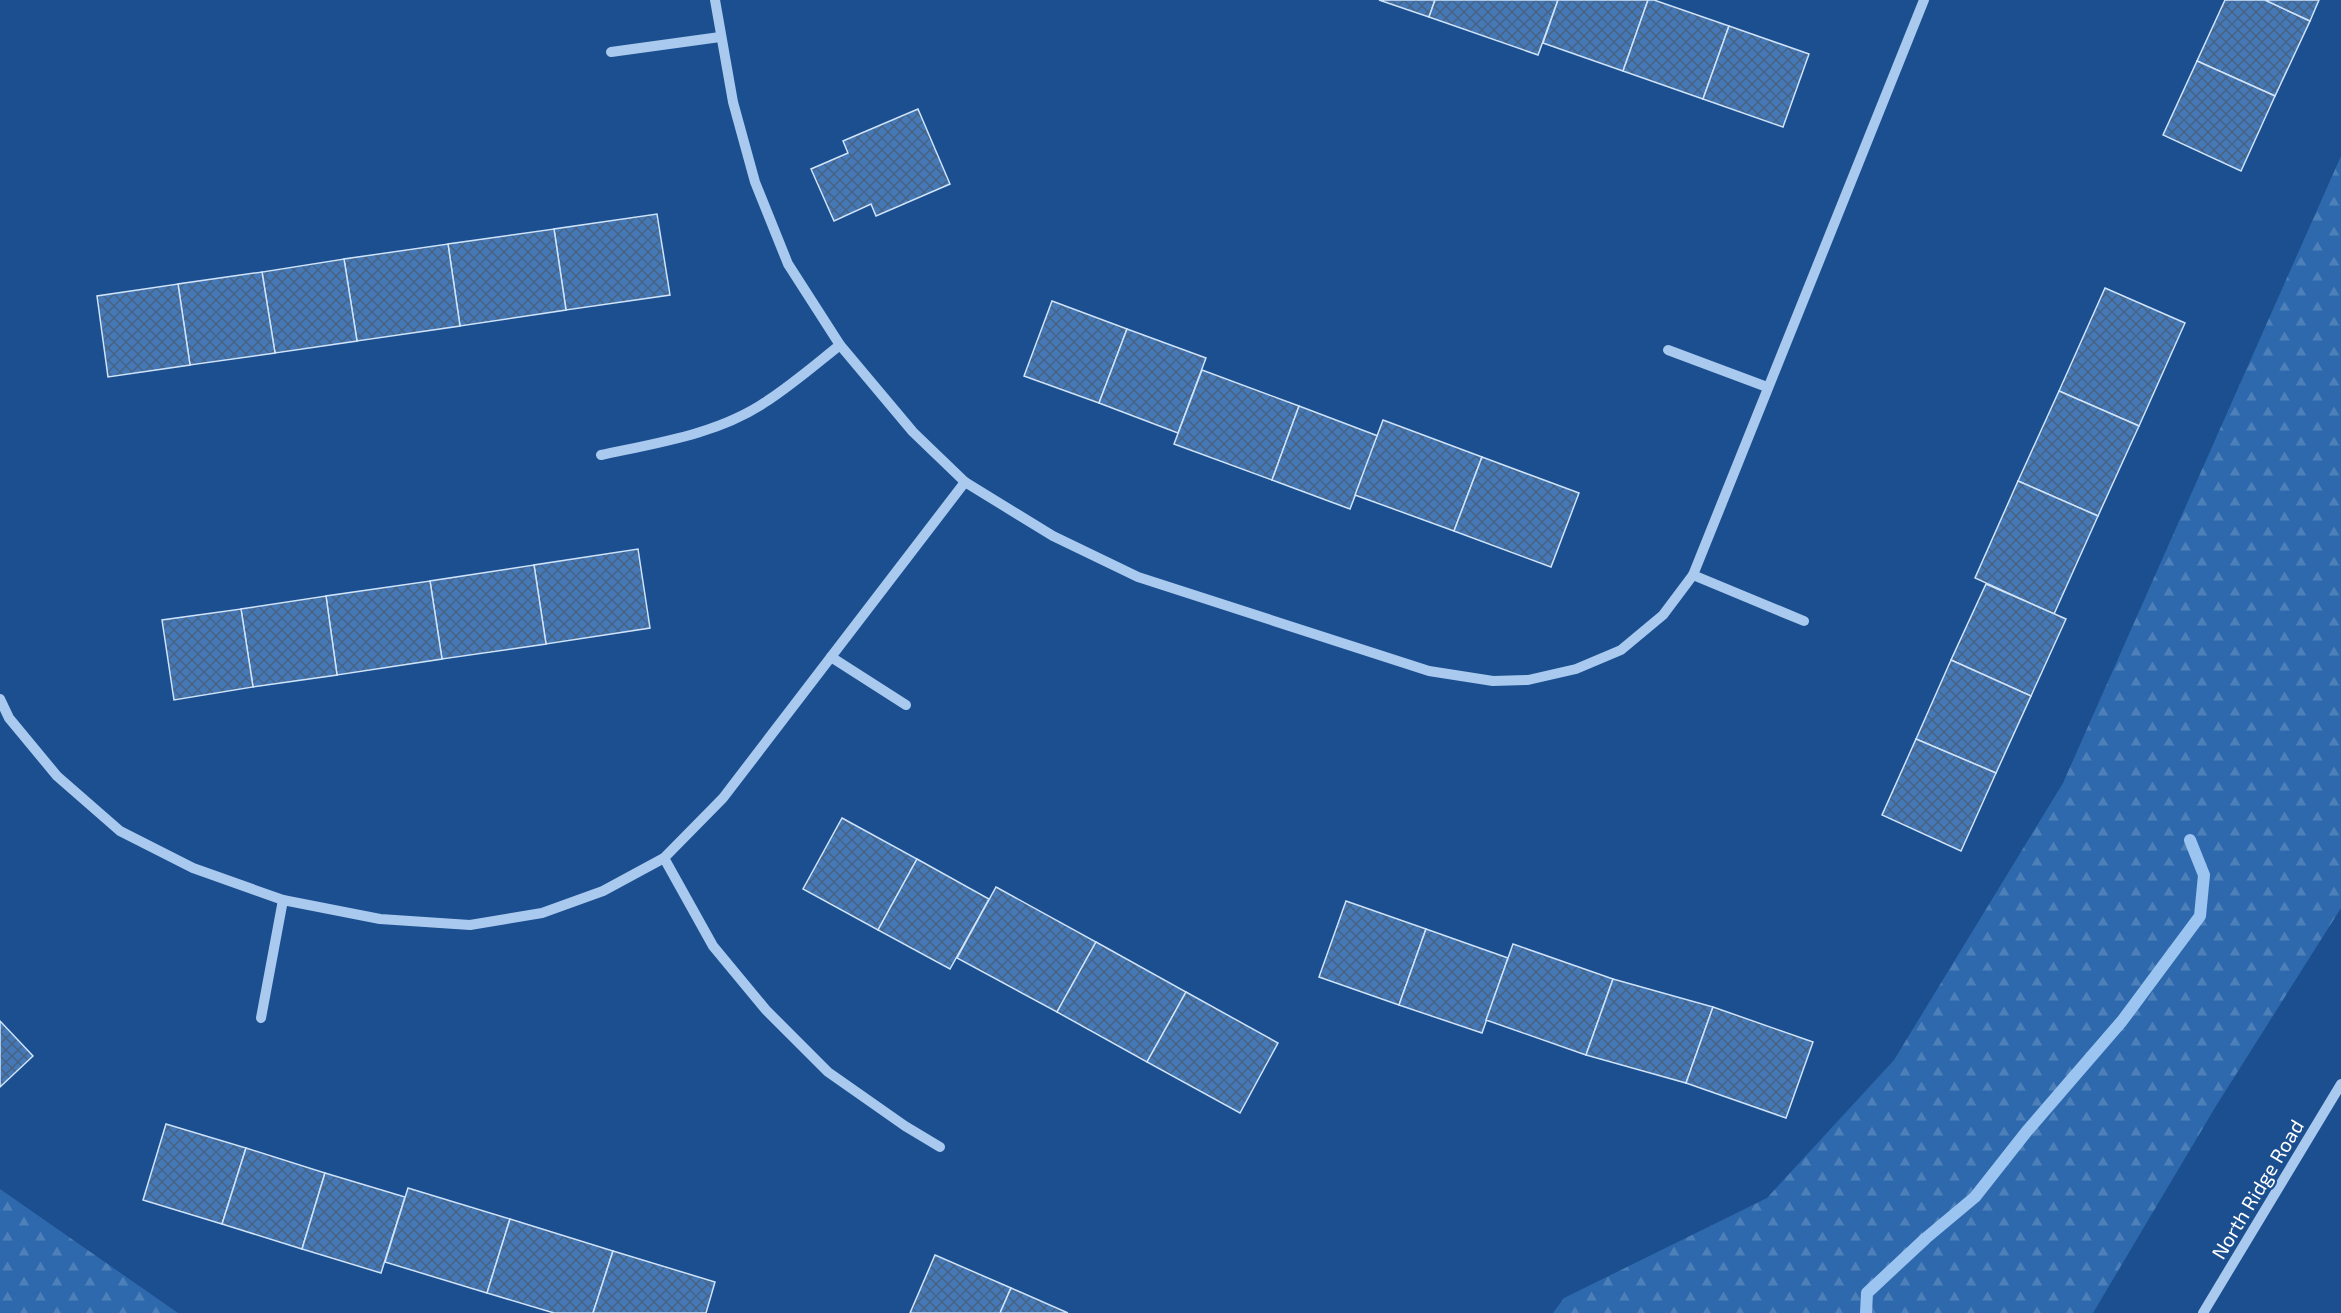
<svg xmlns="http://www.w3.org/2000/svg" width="2341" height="1313" font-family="'Exo 2',sans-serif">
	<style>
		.forest { fill: url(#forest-firs) }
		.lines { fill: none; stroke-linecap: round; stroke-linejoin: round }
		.stream { stroke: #9cc4f0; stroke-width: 12 }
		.building { fill: url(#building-cross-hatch); stroke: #cfe3fa; stroke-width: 1.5 }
		.minor { stroke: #a9c9ee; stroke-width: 10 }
		.labels { text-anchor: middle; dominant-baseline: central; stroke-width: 4.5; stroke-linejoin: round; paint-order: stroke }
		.street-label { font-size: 20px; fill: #fff; stroke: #1b4f8f }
	</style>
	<defs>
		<pattern id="forest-firs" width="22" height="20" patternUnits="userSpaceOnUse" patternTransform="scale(1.5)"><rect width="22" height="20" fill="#2e69ad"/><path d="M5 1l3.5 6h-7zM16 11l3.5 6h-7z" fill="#4d80b9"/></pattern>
		<pattern id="building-cross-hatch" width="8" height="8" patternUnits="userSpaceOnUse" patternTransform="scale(1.5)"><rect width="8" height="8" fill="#4478b7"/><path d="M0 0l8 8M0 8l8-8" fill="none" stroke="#486282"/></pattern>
	</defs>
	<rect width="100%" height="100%" fill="#1b4f8f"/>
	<g class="forest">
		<path d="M2341,156V908L2216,1106L2093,1313H1553L1564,1298L1767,1198L1894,1060L2063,783Z"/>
		<path d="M0,1189L178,1313H0Z"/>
	</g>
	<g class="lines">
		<path class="stream" d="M1866,1313L1867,1293L1926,1238L1975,1197L2027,1131L2122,1021L2200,916L2204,875L2190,840"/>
	</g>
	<g class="building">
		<path d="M1379,0H1435L1429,17Z"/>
		<path d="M1435,0H1558L1538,55L1429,17Z"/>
		<path d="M1558,0H1648L1623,71L1543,43Z"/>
		<path d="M1648,0H1654L1729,26L1703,99L1623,71Z"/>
		<path d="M2225,0H2265L2310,21L2275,96L2197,61Z"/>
		<path d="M2265,0H2319L2310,21Z"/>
		<path d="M1729,26L1809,54L1783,127L1703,99Z"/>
		<path d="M2197,61L2275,96L2241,171L2163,135Z"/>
		<path d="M918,109L950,184L876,216L871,204L834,221L811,169L848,153L843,141Z"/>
		<path d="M657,214L670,295L566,310L554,229Z"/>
		<path d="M554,229L566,310L460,326L448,244Z"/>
		<path d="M448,244L460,326L357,341L344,259Z"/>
		<path d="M344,259L357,341L275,353L262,272Z"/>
		<path d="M262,272L275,353L190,365L178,284Z"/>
		<path d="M178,284L190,365L108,377L97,296Z"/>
		<path d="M2105,288L2185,323L2139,426L2059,391Z"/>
		<path d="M1052,301L1127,329L1099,403L1024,376Z"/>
		<path d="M1127,329L1206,358L1178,433L1099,403Z"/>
		<path d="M1202,370L1299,406L1272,480L1174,444Z"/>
		<path d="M2059,391L2139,426L2098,516L2018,481Z"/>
		<path d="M1299,406L1378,436L1350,509L1272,480Z"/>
		<path d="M1383,420L1482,457L1454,531L1355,495Z"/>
		<path d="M1482,457L1579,493L1551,567L1454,531Z"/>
		<path d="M2018,481L2098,516L2054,614L1975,578Z"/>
		<path d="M638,549L650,628L546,644L534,565Z"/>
		<path d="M534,565L546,644L442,659L430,581Z"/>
		<path d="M430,581L442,659L337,675L326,596Z"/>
		<path d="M1986,584L2066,619L2031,696L1951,660Z"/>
		<path d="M326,596L337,675L253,687L241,609Z"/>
		<path d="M241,609L253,687L174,700L162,620Z"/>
		<path d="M1951,660L2031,696L1996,773L1916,739Z"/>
		<path d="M1916,739L1996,773L1961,851L1882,815Z"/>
		<path d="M842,818L917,859L878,930L803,889Z"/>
		<path d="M917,859L989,899L950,969L878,930Z"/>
		<path d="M996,887L1096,942L1057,1012L957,958Z"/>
		<path d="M1346,901L1426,929L1399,1005L1319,977Z"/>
		<path d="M1426,929L1508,958L1482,1033L1399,1005Z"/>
		<path d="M1096,942L1186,992L1147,1062L1057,1012Z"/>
		<path d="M1513,944L1613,979L1586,1055L1486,1020Z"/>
		<path d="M1613,979L1713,1007L1686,1083L1586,1055Z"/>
		<path d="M1186,992L1278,1043L1240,1113L1147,1062Z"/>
		<path d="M1713,1007L1813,1042L1786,1118L1686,1083Z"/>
		<path d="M0,1021L33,1056L0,1087Z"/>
		<path d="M166,1124L246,1148L222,1224L143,1200Z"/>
		<path d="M246,1148L325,1173L302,1249L222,1224Z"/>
		<path d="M325,1173L405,1197L381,1273L302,1249Z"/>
		<path d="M408,1188L510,1219L487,1293L385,1262Z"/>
		<path d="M510,1219L613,1251L593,1313H554L487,1293Z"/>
		<path d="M613,1251L715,1282L706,1313H593Z"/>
		<path d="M935,1255L1011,1288L1000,1313H910Z"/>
		<path d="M1011,1288L1068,1313H1000Z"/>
	</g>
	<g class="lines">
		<g class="minor">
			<path d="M715,0L733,102L755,182L788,264L840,345L913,432L965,482L1053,536L1138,577L1429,671L1493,681L1528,680L1576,669L1621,650L1663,615L1693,575L1924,0"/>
			<path d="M611,52L720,37"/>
			<path d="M1668,350L1767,387"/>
			<path d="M601,455C657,443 719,434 767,401C793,384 816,364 840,345"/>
			<path d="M1693,575L1804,621"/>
			<path d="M831,657L906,705"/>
			<path d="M0,699L9,718L57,776L120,831L193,868L283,900L380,919L470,925L542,913L603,891L664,858L723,798L965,482"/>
			<path d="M664,858L713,946L766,1010L828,1072L905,1126L940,1147"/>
			<path d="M261,1018L283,900"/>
			<path d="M2203,1313L2341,1084"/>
		</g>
	</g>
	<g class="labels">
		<g class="street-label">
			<text transform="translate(2257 1189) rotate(-59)">North Ridge Road</text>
		</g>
	</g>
</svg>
